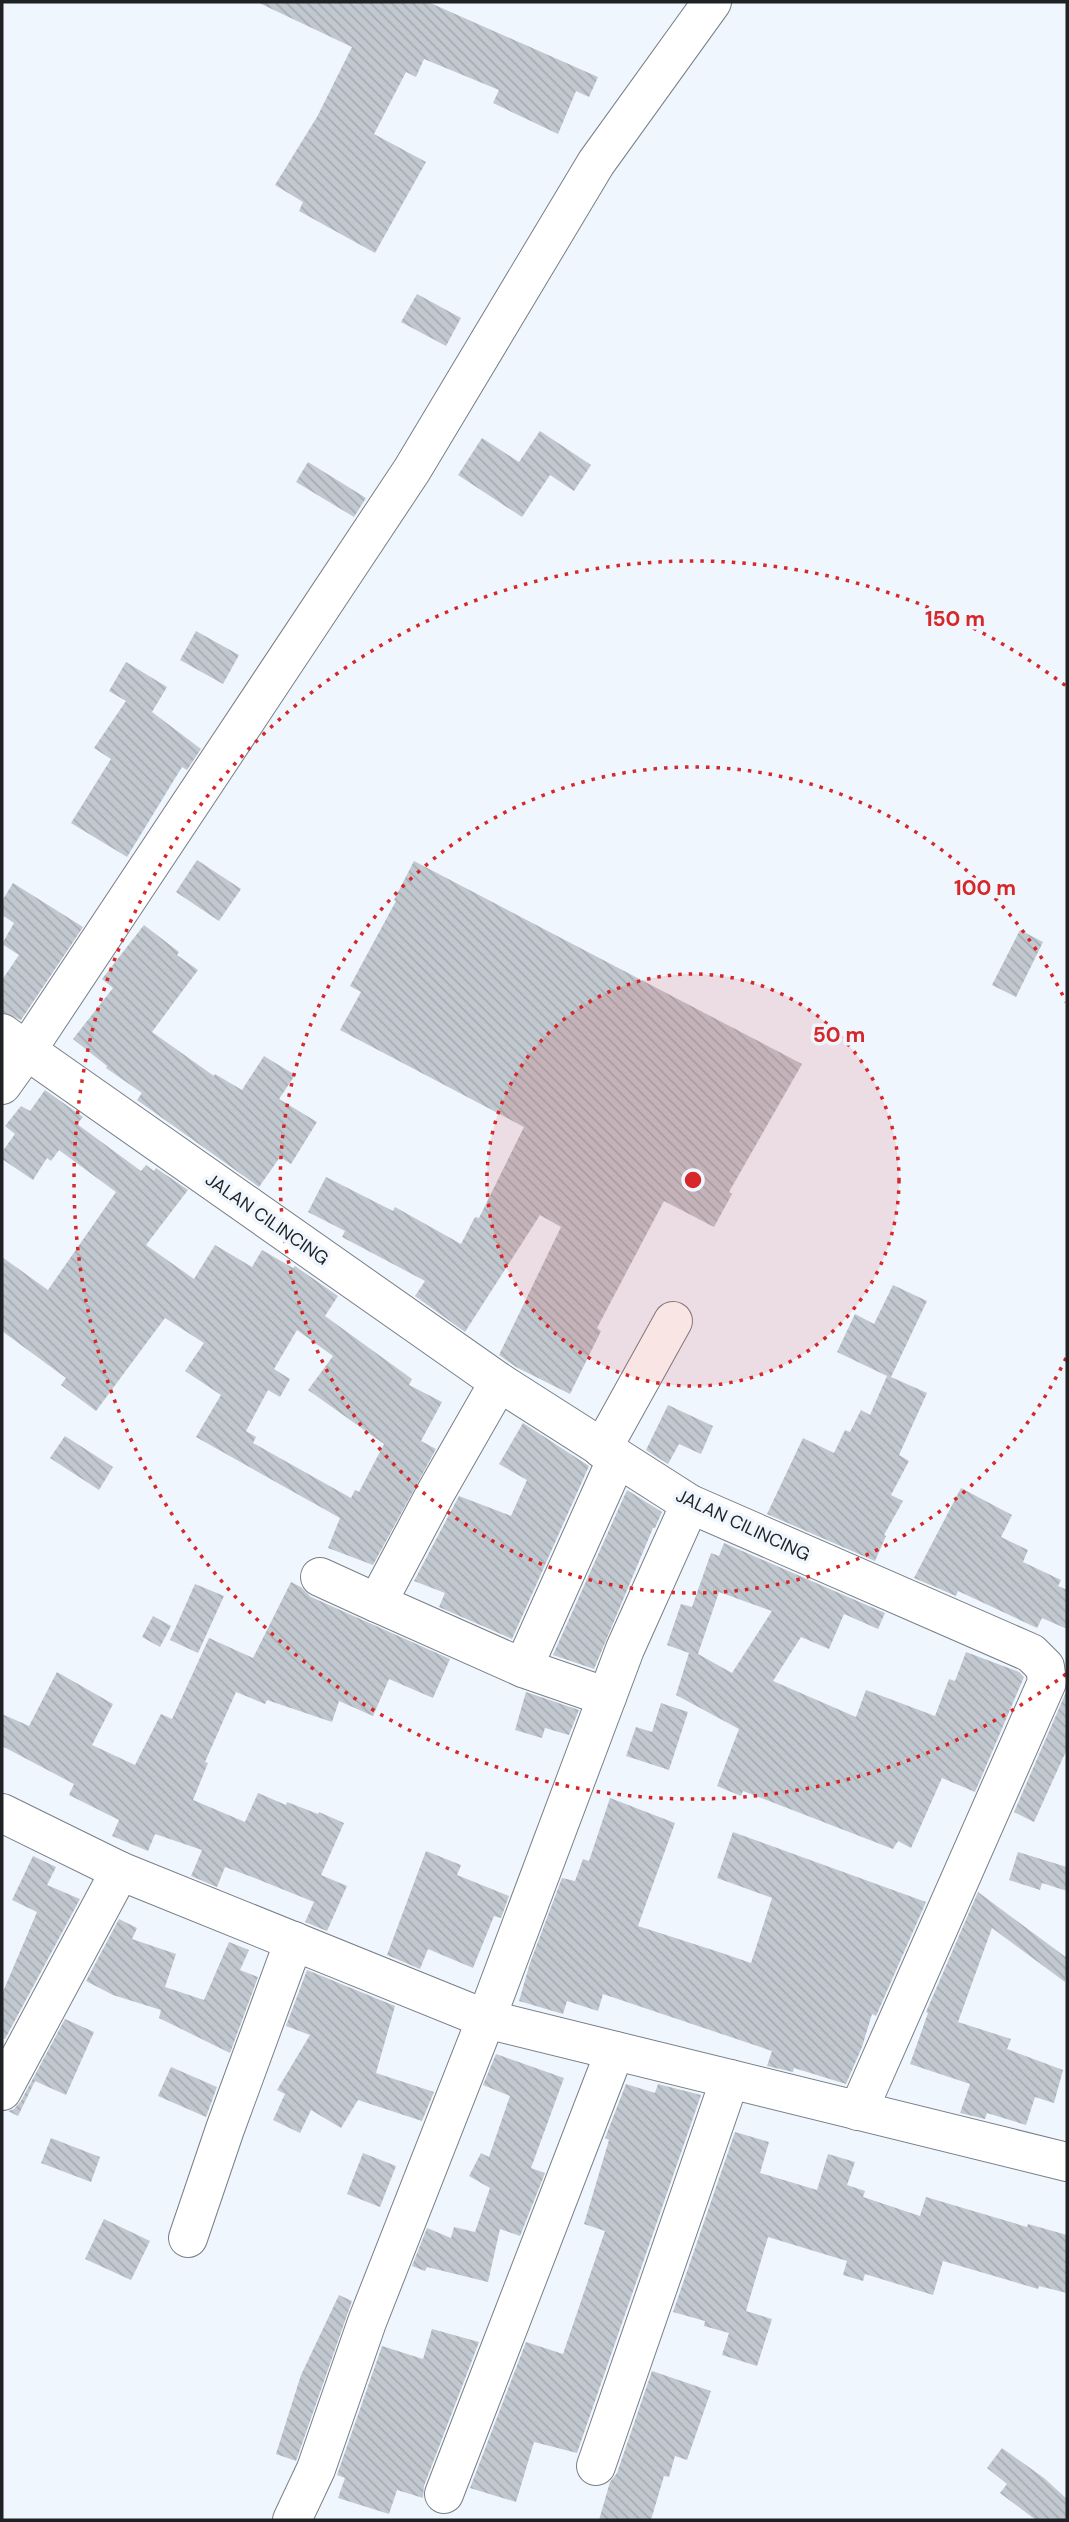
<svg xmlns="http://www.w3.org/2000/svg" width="1069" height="2522" font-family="'DM Sans',sans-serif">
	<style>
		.building { fill: url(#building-back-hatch); fill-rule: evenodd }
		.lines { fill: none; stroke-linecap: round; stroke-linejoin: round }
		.minor-casing { stroke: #797f86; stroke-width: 40 }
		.minor { stroke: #fff; stroke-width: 38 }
		.ring { fill: none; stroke: #d62828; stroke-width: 3.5; stroke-dasharray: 3.5 7 }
		.labels { text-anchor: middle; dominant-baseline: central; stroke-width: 7; stroke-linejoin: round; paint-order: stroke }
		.street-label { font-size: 18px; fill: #1f2224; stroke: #eff6fe }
		.centre { fill: #d62828; stroke: #eff6fe; stroke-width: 3.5 }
		.ring-label { font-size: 21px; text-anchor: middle; font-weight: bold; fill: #d62828; stroke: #eff6fe; stroke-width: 7; stroke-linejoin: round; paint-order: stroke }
	</style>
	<defs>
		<pattern id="building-back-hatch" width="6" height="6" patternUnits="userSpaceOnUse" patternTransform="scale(1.75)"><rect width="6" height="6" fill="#c2c8cf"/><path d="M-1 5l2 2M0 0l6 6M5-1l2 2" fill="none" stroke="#a6acb2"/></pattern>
	</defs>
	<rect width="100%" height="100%" fill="#eff6fe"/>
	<g class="building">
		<path d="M257,2H428L598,77L589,97L576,91L558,134L493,103L499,90L424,59L416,77L406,72L374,134L426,162L375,253L299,211L303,202L275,185L317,117L352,47Z"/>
		<path d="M417,294L461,318L446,346L401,322Z"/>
		<path d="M540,431L591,465L574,491L550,475L522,517L458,475L482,438L519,462Z"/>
		<path d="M308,462L366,498L354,517L296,482Z"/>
		<path d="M196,631L239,655L223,684L180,660Z"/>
		<path d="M126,662L167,687L152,712L201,749L187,770L182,767L127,857L71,823L111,759L94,748L126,701L109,691Z"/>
		<path d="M197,860L241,889L219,921L176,892Z"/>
		<path d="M414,861L802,1064L729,1192L732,1194L714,1227L664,1201L597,1328L601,1331L570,1394L516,1367L499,1355L561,1227L540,1215L465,1332L415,1296L425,1281L342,1237L345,1231L308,1212L326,1177L393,1211L395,1207L461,1244L475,1217L479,1218L524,1127L340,1030L361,992L350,986L396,901L394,900Z"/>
		<path d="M13,883L83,927L21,1020L2,1012V980L19,955L2,944L14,923L2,915V901Z"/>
		<path d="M144,925L179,952L177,955L198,970L152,1032L214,1076L215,1074L242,1090L264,1056L295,1075L279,1099L317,1122L291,1164L280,1157L259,1187L137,1100L142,1093L106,1068L107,1066L73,1039L113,988L102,979Z"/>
		<path d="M1020,930L1043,942L1016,997L992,985Z"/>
		<path d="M45,1090L83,1117L77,1124L141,1171L146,1165L154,1171L156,1168L188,1190L146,1245L194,1279L215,1245L252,1267L262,1250L293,1268L295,1266L338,1296L325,1316L412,1379L409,1385L442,1402L421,1441L436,1449L373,1565L328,1548L340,1518L196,1437L221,1395L185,1371L204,1343L165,1318L96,1411L61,1385L66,1378L2,1331V1257L48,1290L116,1192L59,1150L51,1161L47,1158L33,1180L2,1159V1152L15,1134L5,1126L21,1106L30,1111ZM297,1330L333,1356L308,1390L384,1444L359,1492L355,1490L351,1498L253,1443L256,1437L246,1431L268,1390L280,1397L290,1379L274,1369Z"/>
		<path d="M893,1285L927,1301L891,1377L927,1393L899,1455L909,1461L891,1495L903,1501L884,1535L886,1536L875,1561L767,1514L803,1438L834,1453L845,1430L850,1432L861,1410L870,1415L887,1376L837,1352L855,1314L874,1324Z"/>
		<path d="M668,1405L713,1426L701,1454L679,1444L668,1464L646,1450Z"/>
		<path d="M523,1423L589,1466L512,1639L439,1607L445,1593L414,1581L459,1496L511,1516L527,1480L499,1464Z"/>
		<path d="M65,1436L113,1467L99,1490L50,1458Z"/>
		<path d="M961,1488L1012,1515L1001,1537L1028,1550L1023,1562L1061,1580L1058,1586L1067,1590V1629L1042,1618L1037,1628L958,1591L956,1596L914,1578Z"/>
		<path d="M627,1490L662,1512L655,1528H653L594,1669L553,1655Z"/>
		<path d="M724,1543L885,1613L878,1629L844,1614L829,1649L801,1637L773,1681L856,1717L866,1690L935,1716L949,1679L955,1681L966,1652L1019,1672L1024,1677L975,1792L942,1778L911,1848L898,1841L893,1849L743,1791L741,1796L717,1786L739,1729L676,1695L689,1653L667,1645L681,1604L692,1607L711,1553L719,1556ZM719,1592L772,1611L732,1673L698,1654Z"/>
		<path d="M291,1582L301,1587L311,1597L450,1659L433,1698L389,1679L373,1716L339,1701L332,1722L267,1700L265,1704L236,1692L220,1728L205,1762L208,1763L193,1800L245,1822L258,1793L286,1805L287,1802L318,1814L319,1812L344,1823L321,1875L347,1886L327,1931L305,1922L314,1902L252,1877L225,1867L217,1887L191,1876L202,1850L155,1834L148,1851L112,1836L119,1820L69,1795L74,1784L2,1746V1714L29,1726L57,1672L113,1704L92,1745L135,1765L161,1714L172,1719L209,1638L253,1658Z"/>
		<path d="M195,1584L224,1596L198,1653L170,1640Z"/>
		<path d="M153,1616L171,1626L160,1647L142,1637Z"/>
		<path d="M1067,1690V1749L1034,1822L1014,1812Z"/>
		<path d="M526,1692L579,1710L569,1735L545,1728L542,1738L515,1730Z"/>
		<path d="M661,1703L688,1712L669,1770L626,1756L636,1727L652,1732Z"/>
		<path d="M610,1798L675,1823L638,1926L722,1953L751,1963L772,1898L717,1878L733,1832L926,1902L876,2016L872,2014L862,2047L846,2084L794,2068L793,2072L767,2066L772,2051L603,1994L598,2011L567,2001L563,2014L519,2001L530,1963L562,1878L575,1881L583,1859L589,1861Z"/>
		<path d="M426,1851L461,1865L457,1875L509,1896L501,1918L494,1916L473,1968L428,1949L420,1969L387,1955Z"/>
		<path d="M1018,1852L1067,1867V1891L1042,1883L1040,1890L1009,1880Z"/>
		<path d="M33,1856L56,1867L47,1885L80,1899L5,2039L2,2038V1994L37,1912L12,1900Z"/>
		<path d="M978,1892L1067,1958L1065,1982L992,1928L958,2022L1011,2039L1007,2049L1063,2070L1054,2103L1035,2097L1026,2125L987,2113L985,2119L960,2113L970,2084L910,2064L928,2013L926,2012Z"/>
		<path d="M119,1919L137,1928L132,1939L176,1954L165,1987L204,2000L229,1942L249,1950L240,1970L258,1977L230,2053L159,2018L161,2010L113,1995L86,1981Z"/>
		<path d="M307,1970L395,2006L376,2073L434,2092L422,2121L358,2100L341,2128L311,2110L300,2133L273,2120L285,2094L277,2090L310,2035L286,2026Z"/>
		<path d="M65,2019L94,2032L66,2095L35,2081L18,2116L8,2111L14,2109L21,2101Z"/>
		<path d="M496,2054L564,2078L531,2168L545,2173L520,2236L500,2229L488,2282L427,2267L425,2271L412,2266L427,2228L451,2238L454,2227L475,2232L490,2188L469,2176L481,2153L489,2157L510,2096L483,2085Z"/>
		<path d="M171,2067L217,2087L206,2117L158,2096Z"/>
		<path d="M626,2084L655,2093L658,2084L701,2095L577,2453L534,2442L516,2502L470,2488L526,2342L563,2354L605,2231L584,2224L609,2140L605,2138Z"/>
		<path d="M735,2132L769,2142L760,2173L817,2190L828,2154L855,2162L847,2185L865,2191L863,2197L920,2216L926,2197L1027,2227L1028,2224L1067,2235V2293L1039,2286L1038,2289L943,2261L933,2295L865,2274L863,2281L843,2275L847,2261L768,2237L746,2311L772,2319L757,2366L722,2355L729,2333L704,2326L705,2321L673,2312Z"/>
		<path d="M51,2138L100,2157L91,2182L41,2163Z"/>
		<path d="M363,2153L396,2166L380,2207L347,2194Z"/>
		<path d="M104,2219L150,2241L131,2280L85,2259Z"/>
		<path d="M339,2295L352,2301L296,2461L276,2454L301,2375Z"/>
		<path d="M432,2329L479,2342L424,2486L423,2498L397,2490L389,2514L338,2498L345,2478L337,2475L382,2346L423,2359Z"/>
		<path d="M652,2371L711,2391L687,2460L675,2456L669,2477L664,2476L651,2520H599L610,2482L617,2473Z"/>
		<path d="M1002,2448L1044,2478L1067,2499V2520H1036L1000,2493L1007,2484L987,2468Z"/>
	</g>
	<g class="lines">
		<g class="minor-casing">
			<g id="minor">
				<path d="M2,1033L499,1382L690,1504L1031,1653L1045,1667L1047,1682L858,2111"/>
				<path d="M2,1085L27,1050L412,470L596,163L712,2"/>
				<path d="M499,1382L436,1492L377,1603L523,1668L617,1458"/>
				<path d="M602,1449L673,1321"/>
				<path d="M320,1577L377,1603"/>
				<path d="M523,1668L607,1697"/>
				<path d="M2,1813L120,1871L486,2019L1067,2162"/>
				<path d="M2,2091L120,1871"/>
				<path d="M188,2238L225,2129L294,1941"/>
				<path d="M596,2466L730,2079"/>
				<path d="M444,2494L615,2051"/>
				<path d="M292,2520L316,2469L367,2322L486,2019L625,1649L690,1504"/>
			</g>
		</g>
		<use href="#minor" class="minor"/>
	</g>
	<circle cx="693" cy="1180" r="206" fill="#d62828" fill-opacity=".12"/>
	<g class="ring">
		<circle cx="693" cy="1180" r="206"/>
		<path d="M1066 1358A413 413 0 1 1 1066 1002"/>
		<path d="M1066 1674A619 619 0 1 1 1066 686"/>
	</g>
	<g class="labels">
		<g class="street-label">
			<text transform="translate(267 1219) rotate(35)">JALAN CILINCING</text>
			<text transform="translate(743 1525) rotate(25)">JALAN CILINCING</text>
		</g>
	</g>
	<circle cx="693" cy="1180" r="10" class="centre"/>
	<g class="ring-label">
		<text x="955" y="626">150 m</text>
		<text x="985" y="895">100 m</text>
		<text x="839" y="1042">50 m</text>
	</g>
	<rect width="1069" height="2522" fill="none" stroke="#1f2224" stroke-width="7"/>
</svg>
